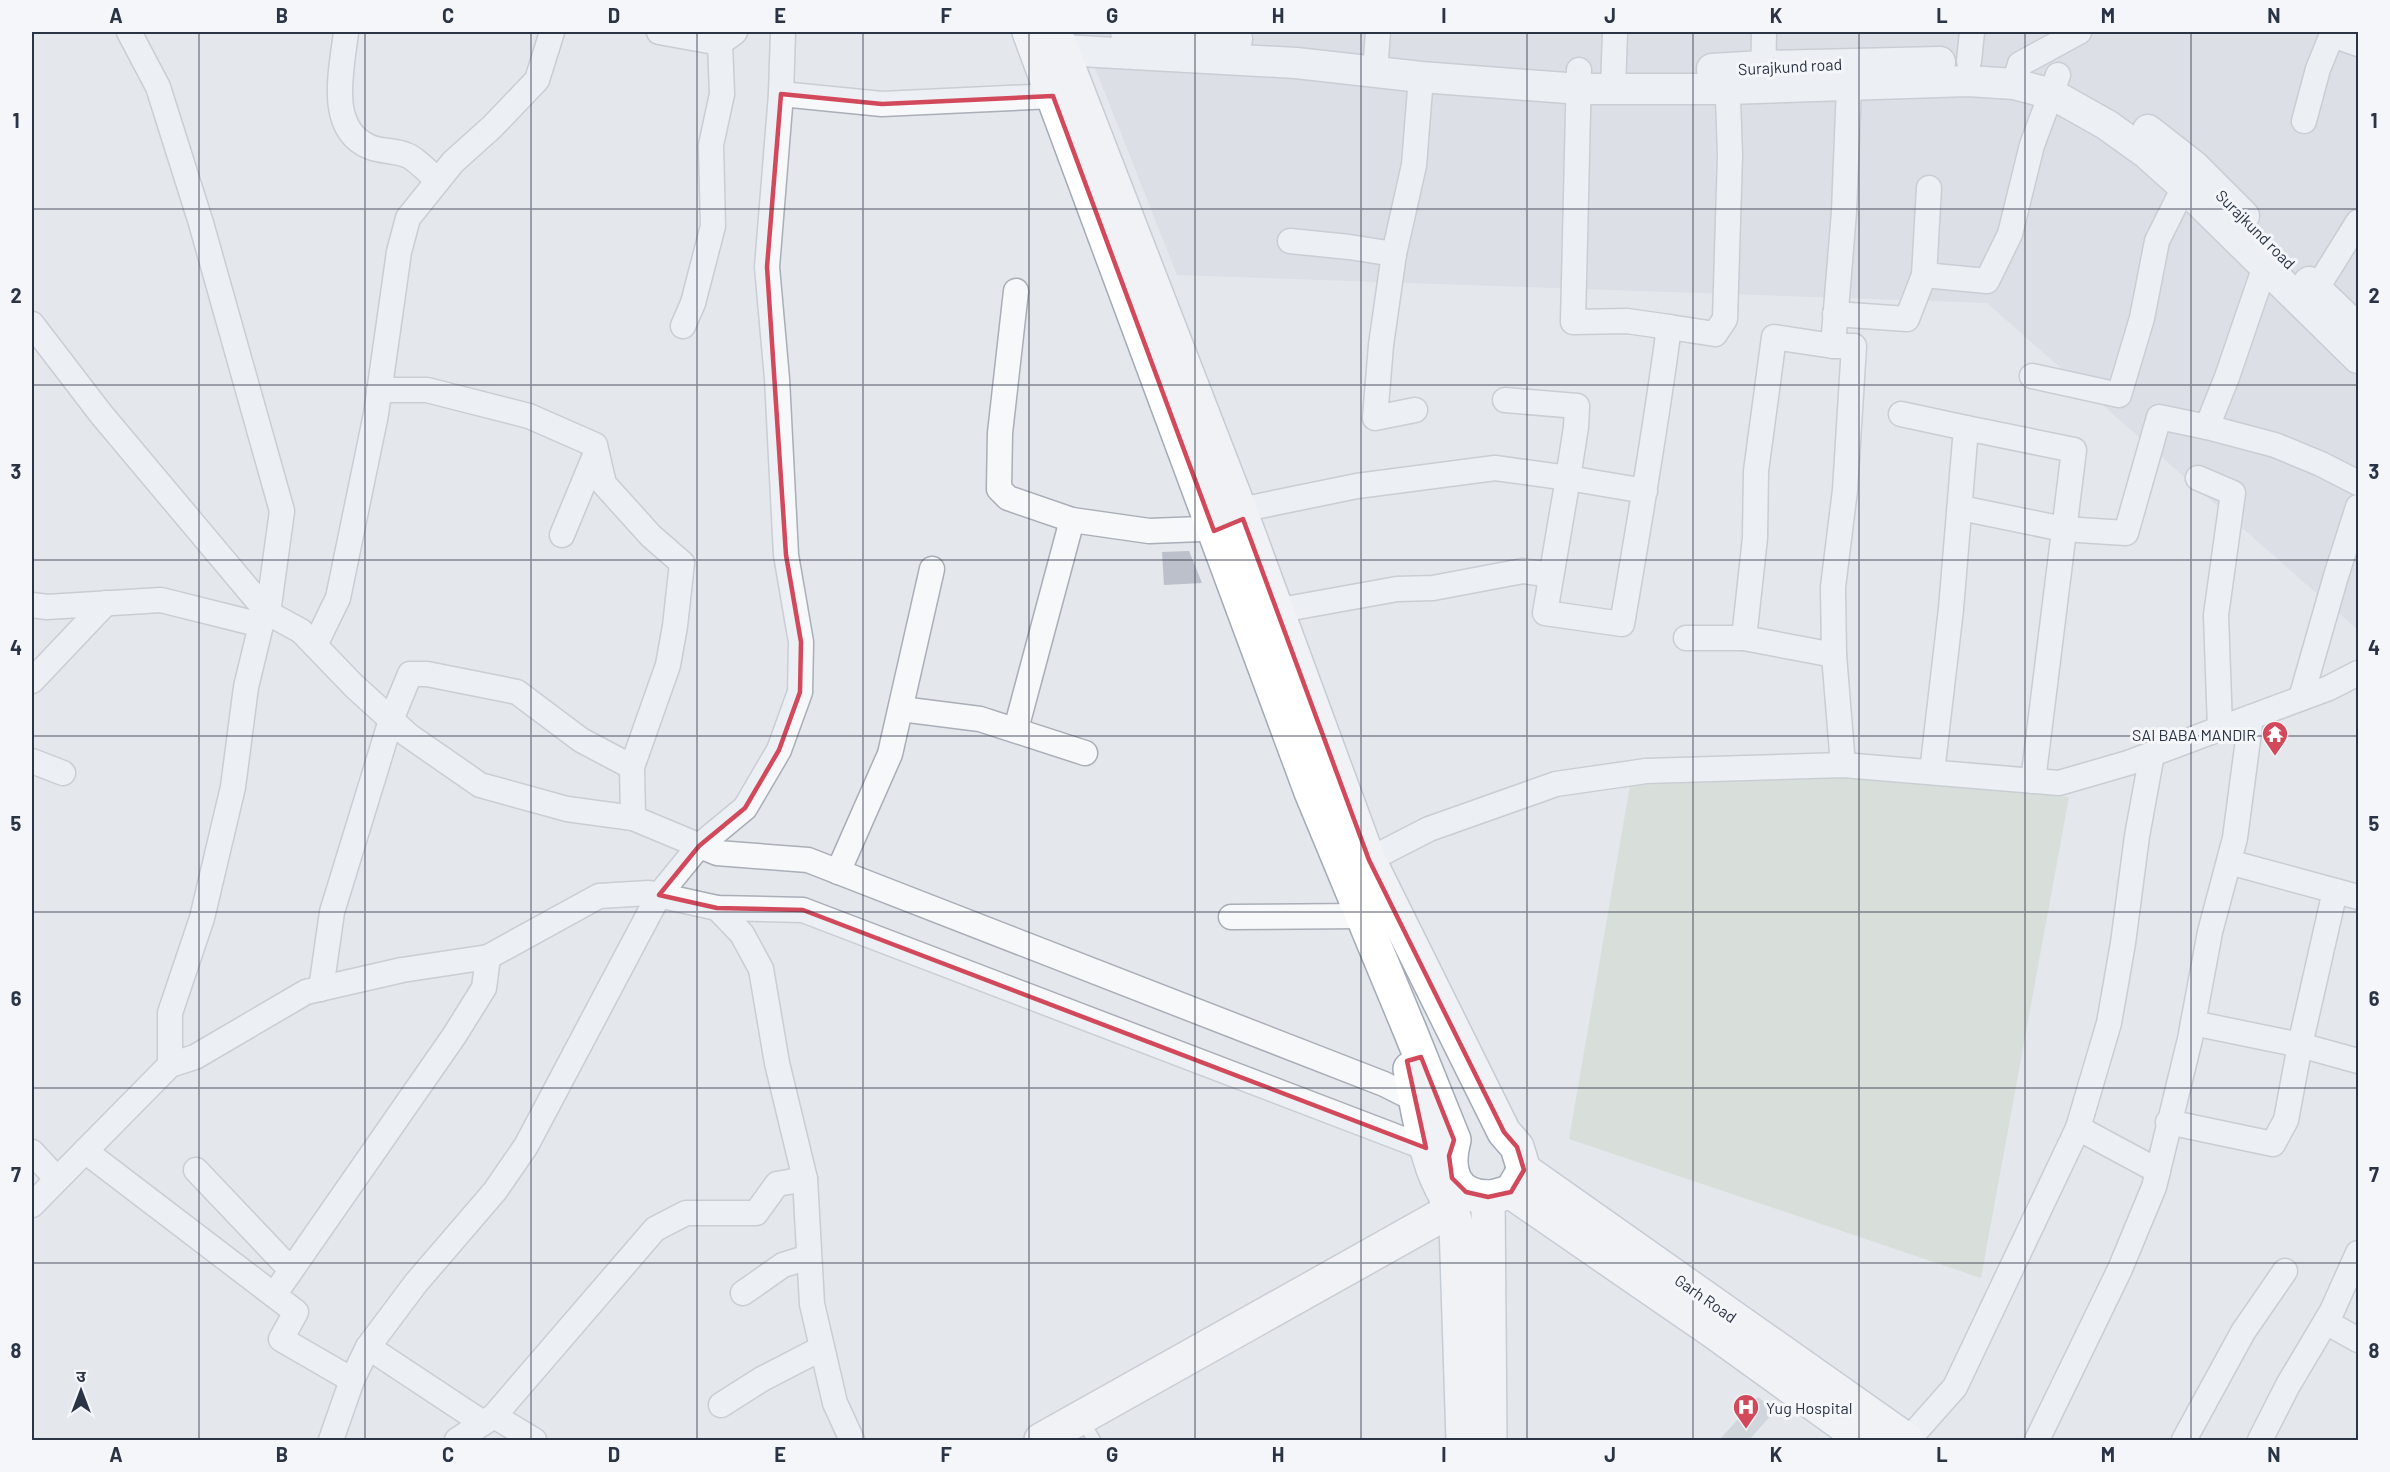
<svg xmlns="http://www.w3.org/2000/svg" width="2390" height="1472" font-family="Barlow,'Noto Sans Devanagari',sans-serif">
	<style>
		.built { fill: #d2d6de }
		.green { fill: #c9d6c5 }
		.building { fill: #bbc0ca }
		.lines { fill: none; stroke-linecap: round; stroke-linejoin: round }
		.service-casing { stroke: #a9aeb7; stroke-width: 15 }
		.minor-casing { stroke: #a9aeb7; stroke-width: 27 }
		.tertiary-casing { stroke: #a9aeb7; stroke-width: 33 }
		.secondary-casing { stroke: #a9aeb7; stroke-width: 36 }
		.primary-casing { stroke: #a3abb8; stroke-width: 36 }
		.service { stroke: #f7f8fa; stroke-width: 12 }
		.minor { stroke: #f7f8fa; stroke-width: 24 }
		.tertiary { stroke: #f7f8fa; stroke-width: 30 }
		.secondary { stroke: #fff; stroke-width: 33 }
		.primary { stroke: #fff; stroke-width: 33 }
		.marked { fill: none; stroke: #d1495b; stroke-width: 4.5; stroke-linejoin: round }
		.grid { fill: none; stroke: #2b3445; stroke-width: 1.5; stroke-opacity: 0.55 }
		.labels { text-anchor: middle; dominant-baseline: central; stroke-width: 6; stroke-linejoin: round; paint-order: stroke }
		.street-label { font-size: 16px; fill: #2b3445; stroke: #f4f6f9 }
		.poi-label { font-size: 16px; fill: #2b3445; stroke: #f4f6f9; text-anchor: end }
		.neatline { fill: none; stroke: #2b3445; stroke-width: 2 }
		.grid-label { font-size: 20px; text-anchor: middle; font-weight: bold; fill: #2b3445 }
	</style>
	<rect width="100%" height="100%" fill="#e4e7ec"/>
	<path class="built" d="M1081,32H2358V630L1987,303L1177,275Z"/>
	<path class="green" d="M1857,777L2069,797L1981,1278L1569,1139L1630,785Z"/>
	<g class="building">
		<path d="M1189,551L1202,583L1164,585L1162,552Z"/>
		<path d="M1758,1397L1775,1411L1749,1440H1724L1721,1438Z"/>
	</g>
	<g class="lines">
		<g class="service-casing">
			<path id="service" d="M1081,1418L1094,1440"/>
		</g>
		<g class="minor-casing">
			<g id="minor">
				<path d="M129,32L158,87L201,223L282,511L268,613L261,625L246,687L233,787L202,918L170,1013V1065"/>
				<path d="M346,32C342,69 326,129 370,147C382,152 395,150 406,155C414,157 430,174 438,180"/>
				<path d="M659,32L720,43L735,32"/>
				<path d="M2332,35L2358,44"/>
				<path d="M1969,61L1972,32"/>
				<path d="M1579,70L1573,322L1627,321L1669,327"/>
				<path d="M1375,71L1378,32"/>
				<path d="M1763,82L1764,32"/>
				<path d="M2014,84L2020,64L2079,32"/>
				<path d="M1613,89L1615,32"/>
				<path d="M781,94L882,104L1053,96"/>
				<path d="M2304,121L2318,69L2333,32"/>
				<path d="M1290,241L1349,247L1394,254"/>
				<path d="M2265,266L2227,377L2207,427L2275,445L2321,464L2358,483"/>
				<path d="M1924,275L1929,188"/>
				<path d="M1016,291L1000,433L999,489L1008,498L1072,520L1149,531L1202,529L1212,526"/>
				<path d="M2307,304L2358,222"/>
				<path d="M1835,314L1907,319L1924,275L1987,281L2010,234L2032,145L2058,75"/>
				<path d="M32,324L101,414L268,613L301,631L354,686L408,735L480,785L567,809L633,818L717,853L808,860L1384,1084L1416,1100"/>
				<path d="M683,326L693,303L713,226L711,145L722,94L720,43"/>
				<path d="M1833,346L1774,337L1756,471L1755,538L1744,638L1834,655"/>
				<path d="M2032,376L2119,395L2142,318L2157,241L2192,171"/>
				<path d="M379,390H427L529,416L595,445L604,484L651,536L682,563L675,626L668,665L632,767L633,818"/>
				<path d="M1415,410L1375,418L1381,345L1394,254L1414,165L1421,77"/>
				<path d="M1901,414L1966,428L1951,609L1932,772"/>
				<path d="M1966,428L2074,450L2033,781"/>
				<path d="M2198,478L2233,493L2216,615L2220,728"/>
				<path d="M1645,491L1568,478L1545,613L1622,624C1639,525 1656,427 1669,327L1715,334L1725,319L1730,155L1727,71"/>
				<path d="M1961,508L2063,529L2126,533L2159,417L2207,427"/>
				<path d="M1240,510L1357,486L1495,468L1568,478L1576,427L1577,406L1505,400"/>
				<path d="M562,535L596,453"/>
				<path d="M32,605L47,607L161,600L261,625"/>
				<path d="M1275,611L1397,589L1433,588L1523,571L1551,575"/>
				<path d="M1686,638H1744"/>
				<path d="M315,645L338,598L376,414L399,252L408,218L453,162L492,127L537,80L552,32"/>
				<path d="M32,681L106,603"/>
				<path d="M2301,698L2336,576L2358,507"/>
				<path d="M901,709L980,719L1085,753"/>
				<path d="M1016,729L1072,520"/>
				<path d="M2152,754L2137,836L2123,943L2109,1023L2078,1128L2158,1171"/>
				<path d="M32,761L63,773"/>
				<path d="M1843,765L1834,655L1833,587L1845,490L1854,346H1833L1844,212L1849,85"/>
				<path d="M2229,862L2358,897"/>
				<path d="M1355,867L1429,829L1556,784L1646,771L1843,765L2059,783L2128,763L2329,688L2358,673"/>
				<path d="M838,872L890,754L932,569"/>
				<path d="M717,908L742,934L761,969L777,1063L805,1179L812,1304L835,1403L852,1440"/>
				<path d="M1231,917L1361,916"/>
				<path d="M321,989L332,912L391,720L410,674H427L517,692L581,740L632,767"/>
				<path d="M2193,1023L2300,1045L2335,891"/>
				<path d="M2168,1122L2273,1144L2286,1120L2300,1045L2358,1061"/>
				<path d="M85,1151L296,1312L281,1339L352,1380"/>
				<path d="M32,1152L57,1179"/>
				<path d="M196,1170L291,1270"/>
				<path d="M32,1205L170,1065L195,1057L306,992L402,970L488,957L599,896L649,893L717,908L803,910L1426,1148"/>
				<path d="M743,1293L783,1265L809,1257"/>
				<path d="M274,1295L454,1036L484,988L488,957"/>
				<path d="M2326,1322L2358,1340"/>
				<path d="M368,1347L483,1423"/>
				<path d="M721,1405L762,1379L822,1348"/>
				<path d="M494,1416L534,1440"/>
				<path d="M331,1440L352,1380L368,1347L416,1283L495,1191L526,1146L659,895L699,846L745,808L779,750L800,692L801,642L786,555L777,379L767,267L781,94L783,32"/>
				<path d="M457,1440L494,1416L655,1229L686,1213H756L777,1184L805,1179"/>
				<path d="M1908,1440L1955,1387L2078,1128"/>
				<path d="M2037,1440L2120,1269L2154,1187L2190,1039L2210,932L2235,838L2251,717"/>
				<path d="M2184,1440L2243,1332L2285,1271"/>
				<path d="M2260,1440L2288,1385L2332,1311L2358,1253"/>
			</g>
		</g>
		<g class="tertiary-casing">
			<g id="tertiary">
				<path d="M1126,32L1237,39"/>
				<path d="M1040,51L1062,50L1296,63L1421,77L1580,89H1728L1968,81L2014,84L2052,94L2107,125L2146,153L2184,187L2358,358"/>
				<path d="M1712,69L1762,66L1940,62"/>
				<path d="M2148,130L2194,166L2244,216"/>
				<path d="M2309,282L2358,329"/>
			</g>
		</g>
		<g class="secondary-casing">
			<path id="secondary" d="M1041,1440L1453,1209"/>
		</g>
		<g class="primary-casing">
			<g id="primary">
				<path d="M1029,32L1311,792L1411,1033L1454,1140C1446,1169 1453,1197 1488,1197C1495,1197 1504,1193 1511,1192L1524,1170"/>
				<path d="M1055,32L1240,510L1369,860L1504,1132L1517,1147L1524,1170L1907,1440"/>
				<path d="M1410,1069C1416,1103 1422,1137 1433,1169C1440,1189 1452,1204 1456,1224L1463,1440"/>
				<path d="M1511,1192L1714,1332L1864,1440"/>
				<path d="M1488,1197L1490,1440"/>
			</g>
		</g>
		<use href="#service" class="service"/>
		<use href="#minor" class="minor"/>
		<use href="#tertiary" class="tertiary"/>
		<use href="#secondary" class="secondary"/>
		<use href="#primary" class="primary"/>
	</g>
	<path d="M0 0H2390V1472H0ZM781,94L882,104L1053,96L1214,531L1243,519L1369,860L1504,1132L1517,1147L1524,1170L1511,1192L1488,1197L1466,1192L1452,1178L1449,1156L1454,1140L1421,1057L1407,1061L1426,1148L803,910L717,908L659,895L699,846L745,808L779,750L800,692L801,642L786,555L767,267Z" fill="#e4e7ec" fill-opacity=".55" fill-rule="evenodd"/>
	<path class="marked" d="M781,94L882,104L1053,96L1214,531L1243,519L1369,860L1504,1132L1517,1147L1524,1170L1511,1192L1488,1197L1466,1192L1452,1178L1449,1156L1454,1140L1421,1057L1407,1061L1426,1148L803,910L717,908L659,895L699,846L745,808L779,750L800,692L801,642L786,555L767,267Z"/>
	<path class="grid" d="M199,32V1440M365,32V1440M531,32V1440M697,32V1440M863,32V1440M1029,32V1440M1195,32V1440M1361,32V1440M1527,32V1440M1693,32V1440M1859,32V1440M2025,32V1440M2191,32V1440M32,209H2358M32,385H2358M32,560H2358M32,736H2358M32,912H2358M32,1088H2358M32,1263H2358"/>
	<defs>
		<g id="temple-pin" transform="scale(1.35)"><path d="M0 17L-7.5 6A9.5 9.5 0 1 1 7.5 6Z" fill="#d1495b" stroke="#f4f6f9"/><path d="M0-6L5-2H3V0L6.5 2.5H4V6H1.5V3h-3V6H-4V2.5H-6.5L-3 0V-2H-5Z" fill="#fff"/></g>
		<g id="hospital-pin" transform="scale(1.35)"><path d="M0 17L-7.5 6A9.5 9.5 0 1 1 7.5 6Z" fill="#d1495b" stroke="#f4f6f9"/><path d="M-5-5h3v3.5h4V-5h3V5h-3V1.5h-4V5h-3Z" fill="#fff"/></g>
	</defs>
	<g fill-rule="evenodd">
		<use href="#temple-pin" x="2275" y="734"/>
		<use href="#hospital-pin" x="1746" y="1407"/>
	</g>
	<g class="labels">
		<g class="street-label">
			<text transform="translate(1790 66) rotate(-3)">Surajkund road</text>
			<text transform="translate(2256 229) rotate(45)">Surajkund road</text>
			<text transform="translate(1706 1298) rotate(35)">Garh Road</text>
		</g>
		<g class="poi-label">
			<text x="2256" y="734">SAI BABA MANDIR</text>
			<text x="1766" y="1407" text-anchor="start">Yug Hospital</text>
		</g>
	</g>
	<rect width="2390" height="1472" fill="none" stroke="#f4f6f9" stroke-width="66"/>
	<g transform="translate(81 1391)" stroke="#f4f6f9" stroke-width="4.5" paint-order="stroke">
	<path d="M0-4.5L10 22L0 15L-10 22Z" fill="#2b3445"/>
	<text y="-9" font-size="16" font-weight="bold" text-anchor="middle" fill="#2b3445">उ</text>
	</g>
	<rect x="33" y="33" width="2324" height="1406" class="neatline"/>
	<g class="grid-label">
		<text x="116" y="23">A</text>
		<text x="282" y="23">B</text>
		<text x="448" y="23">C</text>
		<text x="614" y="23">D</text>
		<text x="780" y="23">E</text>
		<text x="946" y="23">F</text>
		<text x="1112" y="23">G</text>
		<text x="1278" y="23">H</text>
		<text x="1444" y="23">I</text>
		<text x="1610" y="23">J</text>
		<text x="1776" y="23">K</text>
		<text x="1942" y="23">L</text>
		<text x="2108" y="23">M</text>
		<text x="2274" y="23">N</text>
		<text x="16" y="128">1</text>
		<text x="2374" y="128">1</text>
		<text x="16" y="303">2</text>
		<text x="2374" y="303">2</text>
		<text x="16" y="479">3</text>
		<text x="2374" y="479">3</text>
		<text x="16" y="655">4</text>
		<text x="2374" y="655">4</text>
		<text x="16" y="831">5</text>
		<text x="2374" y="831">5</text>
		<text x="16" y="1006">6</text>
		<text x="2374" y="1006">6</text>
		<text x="16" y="1182">7</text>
		<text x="2374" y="1182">7</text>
		<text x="16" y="1358">8</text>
		<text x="2374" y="1358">8</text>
		<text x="116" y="1462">A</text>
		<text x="282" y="1462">B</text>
		<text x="448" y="1462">C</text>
		<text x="614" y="1462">D</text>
		<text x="780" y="1462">E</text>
		<text x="946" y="1462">F</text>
		<text x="1112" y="1462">G</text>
		<text x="1278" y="1462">H</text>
		<text x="1444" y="1462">I</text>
		<text x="1610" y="1462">J</text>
		<text x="1776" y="1462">K</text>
		<text x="1942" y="1462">L</text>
		<text x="2108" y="1462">M</text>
		<text x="2274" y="1462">N</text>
	</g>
</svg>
